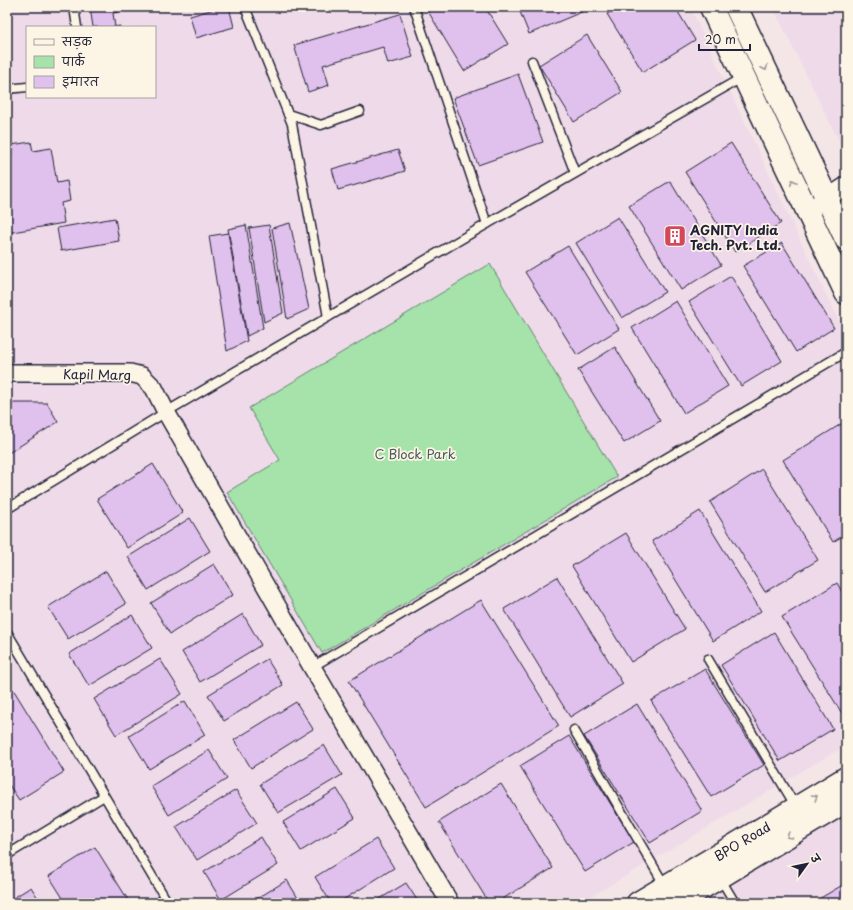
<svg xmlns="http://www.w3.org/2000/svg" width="853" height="910" font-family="'Playpen Sans','Playpen Sans Deva',sans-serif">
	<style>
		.built { fill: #eedae8; fill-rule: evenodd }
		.green { fill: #a5e3aa; stroke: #648272 }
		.building { fill: #e0c0ec; stroke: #22223b }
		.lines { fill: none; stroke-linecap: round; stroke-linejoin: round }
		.lane-casing { stroke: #22223b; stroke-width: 11 }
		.street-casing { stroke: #22223b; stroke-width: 20 }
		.secondary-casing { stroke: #22223b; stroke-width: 25 }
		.lane { stroke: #fcf5e5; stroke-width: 8 }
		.street { stroke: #fcf5e5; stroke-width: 17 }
		.secondary { stroke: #fcf5e5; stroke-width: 22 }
		.oneway { stroke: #9a9698 }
		.labels { text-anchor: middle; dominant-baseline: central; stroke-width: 3.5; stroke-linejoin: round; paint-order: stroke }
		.poi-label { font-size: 13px; font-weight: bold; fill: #22223b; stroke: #fcf5e5; text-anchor: start }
		.street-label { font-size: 13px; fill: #22223b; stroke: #fcf5e5 }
		.park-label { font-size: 13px; fill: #495c5c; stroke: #fcf5e5 }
	</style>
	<rect width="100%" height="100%" fill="#f4e5e7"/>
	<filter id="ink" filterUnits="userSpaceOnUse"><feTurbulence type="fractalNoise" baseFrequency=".025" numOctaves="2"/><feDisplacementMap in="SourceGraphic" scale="8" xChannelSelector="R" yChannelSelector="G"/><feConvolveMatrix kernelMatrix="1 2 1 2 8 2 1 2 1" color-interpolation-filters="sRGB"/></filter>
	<g filter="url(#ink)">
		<g class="built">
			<path d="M7,7H690L846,337V745L580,903H7ZM27,27H155V97H27Z"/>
			<path d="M773,7H846V155Z"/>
			<path d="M846,779V903H645Z"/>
		</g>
		<path class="green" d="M490,264L617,477L322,653L227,492L280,460L249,408Z"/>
		<g class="building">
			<path d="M90,7H119V12L113,13L115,27L120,26V27H93Z"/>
			<path d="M221,7H229L234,27L196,38L190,16Z"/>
			<path d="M428,7H485L508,44L464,71L426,8Z"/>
			<path d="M518,7H583L584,11L529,34Z"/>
			<path d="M619,7H675L695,40L643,72L607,14Z"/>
			<path d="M400,14L413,57L388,64L383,47L323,65L329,85L308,92L294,45Z"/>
			<path d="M587,35L622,92L574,122L539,65Z"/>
			<path d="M518,74L543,142L478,165L453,98Z"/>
			<path d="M31,142L33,151L51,148L57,183L67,181L70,201L61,203L64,223L7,233V155L12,154L11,145Z"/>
			<path d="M731,143L781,223L735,252L685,172Z"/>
			<path d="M398,150L405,171L338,190L332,169Z"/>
			<path d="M670,181L721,265L681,290L629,206Z"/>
			<path d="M618,217L665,292L622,318L576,243Z"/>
			<path d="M115,218L119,241L61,251L57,228Z"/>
			<path d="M290,223L309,309L287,319L272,228Z"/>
			<path d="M246,225L263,328L247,336L228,229Z"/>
			<path d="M269,225L283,313L264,322L249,228Z"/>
			<path d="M228,233L247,341L227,351L209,236Z"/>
			<path d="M782,243L834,328L796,352L743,266Z"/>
			<path d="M568,246L619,329L577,355L525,272Z"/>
			<path d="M731,276L782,361L741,386L689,302Z"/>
			<path d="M676,301L728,386L684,413L632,328Z"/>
			<path d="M615,347L660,421L624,443L578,370Z"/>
			<path d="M7,403H47L58,422L7,454Z"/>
			<path d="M846,421V534L833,542L783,460Z"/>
			<path d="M153,464L183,513L127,548L97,499Z"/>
			<path d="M762,469L818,560L765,592L710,502Z"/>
			<path d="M700,511L761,611L713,641L652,541Z"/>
			<path d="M190,518L210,551L148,590L128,557Z"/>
			<path d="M626,533L685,629L631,662L572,566Z"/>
			<path d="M214,564L233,595L170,634L151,603Z"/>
			<path d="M106,571L126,604L68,639L48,607Z"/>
			<path d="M557,577L623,684L570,717L504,609Z"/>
			<path d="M837,583L846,599V713L843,715L782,617Z"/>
			<path d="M481,600L559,726L426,807L349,681Z"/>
			<path d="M243,614L261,645L200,682L182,652Z"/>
			<path d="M132,615L152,648L89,686L69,654Z"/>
			<path d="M774,632L833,729L780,761L721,665Z"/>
			<path d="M160,659L182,694L116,735L94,699Z"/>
			<path d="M267,659L283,685L224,721L208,695Z"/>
			<path d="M705,669L764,765L711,797L651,701Z"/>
			<path d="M13,689L64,772L19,800L7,782V693Z"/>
			<path d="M185,701L205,735L149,769L129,736Z"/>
			<path d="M296,702L313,729L251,768L234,740Z"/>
			<path d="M637,704L702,811L650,843L584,736Z"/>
			<path d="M569,736L634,842L585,872L520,766Z"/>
			<path d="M324,745L342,775L278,813L260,784Z"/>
			<path d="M209,750L227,779L169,815L151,786Z"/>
			<path d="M501,784L553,868L496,903H489L439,822Z"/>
			<path d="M337,789L355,818L301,851L283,822Z"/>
			<path d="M236,790L257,823L197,860L176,827Z"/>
			<path d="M261,837L278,865L221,900L204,872Z"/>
			<path d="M376,839L394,868L338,903H331L315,877Z"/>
			<path d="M95,847L130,903H66L49,876Z"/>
			<path d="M287,880L301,903H250Z"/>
			<path d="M406,883L419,903H373Z"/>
			<path d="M846,883V903H812Z"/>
			<path d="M31,887L41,903H7V902Z"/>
		</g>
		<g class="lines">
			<g class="lane-casing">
				<g id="lane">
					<path d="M74,7L77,27"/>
					<path d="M245,7L292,124L328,317"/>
					<path d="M414,7L487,224"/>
					<path d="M532,61L575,173"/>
					<path d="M7,89L27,87"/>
					<path d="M288,114L321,125L360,111"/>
					<path d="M7,509L166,412L487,224L743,77"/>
					<path d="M7,632L168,903"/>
					<path d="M708,659L796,807"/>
					<path d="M312,667L846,352"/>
					<path d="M574,730L665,886"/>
					<path d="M7,855L104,796"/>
					<path d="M720,878L735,903"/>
				</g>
			</g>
			<g class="street-casing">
				<g id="street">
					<path d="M807,211L846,186"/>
					<path d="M7,373H130L142,376L154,388L166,412L312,667L450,903"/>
				</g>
			</g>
			<g class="secondary-casing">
				<g id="secondary">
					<path d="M711,7L846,293"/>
					<path d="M736,7L846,239"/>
					<path d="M638,903L710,860L846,778"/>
					<path d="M677,903L846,801"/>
				</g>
			</g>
			<use href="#lane" class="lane"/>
			<use href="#street" class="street"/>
			<use href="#secondary" class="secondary"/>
		</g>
		<defs><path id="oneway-chevron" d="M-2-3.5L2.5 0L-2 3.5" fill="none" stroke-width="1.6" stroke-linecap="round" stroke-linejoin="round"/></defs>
		<g class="oneway">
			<use href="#oneway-chevron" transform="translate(765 68) rotate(65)"/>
			<use href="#oneway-chevron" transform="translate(793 182) rotate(-115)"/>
			<use href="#oneway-chevron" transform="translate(815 797) rotate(-31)"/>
			<use href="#oneway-chevron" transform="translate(789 836) rotate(149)"/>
		</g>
	</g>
	<defs>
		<g id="building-square" transform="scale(1.15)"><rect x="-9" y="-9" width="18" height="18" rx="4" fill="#d1495b" stroke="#fcf5e5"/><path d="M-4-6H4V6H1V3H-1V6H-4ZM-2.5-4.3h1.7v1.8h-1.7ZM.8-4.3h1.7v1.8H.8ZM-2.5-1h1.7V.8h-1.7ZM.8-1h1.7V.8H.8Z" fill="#fff"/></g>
	</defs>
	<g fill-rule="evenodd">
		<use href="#building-square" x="675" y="236"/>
	</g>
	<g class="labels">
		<g class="poi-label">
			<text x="690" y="229">AGNITY India<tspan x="690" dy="15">Tech. Pvt. Ltd.</tspan></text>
		</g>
		<g class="street-label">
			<text transform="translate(97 374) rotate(1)">Kapil Marg</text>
			<text transform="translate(742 841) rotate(-31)">BPO Road</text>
		</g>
		<g class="park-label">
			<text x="415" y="453">C Block Park</text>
		</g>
	</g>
	<rect width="853" height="910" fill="none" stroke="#fcf5e5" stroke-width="24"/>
	<rect x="12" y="12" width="829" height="886" fill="none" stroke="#22223b" stroke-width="1.5" filter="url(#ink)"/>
	<rect x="26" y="26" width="130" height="72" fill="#fcf5e5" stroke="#a5a1a1"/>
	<rect x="34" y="39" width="20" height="6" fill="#fcf5e5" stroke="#a5a1a1"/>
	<text x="62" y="46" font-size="12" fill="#22223b">सड़क</text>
	<rect x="34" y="56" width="20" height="12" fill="#a5e3aa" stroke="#a5a1a1"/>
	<text x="62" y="66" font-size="12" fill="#22223b">पार्क</text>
	<rect x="34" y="76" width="20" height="12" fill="#e0c0ec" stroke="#a5a1a1"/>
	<text x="62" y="86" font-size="12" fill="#22223b">इमारत</text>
	<g transform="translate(807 864) rotate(57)" stroke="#fcf5e5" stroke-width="3" paint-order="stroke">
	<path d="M0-3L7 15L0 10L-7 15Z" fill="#22223b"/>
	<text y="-6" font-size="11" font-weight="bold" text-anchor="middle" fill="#22223b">उ</text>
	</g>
	<path d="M699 44v6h51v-6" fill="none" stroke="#22223b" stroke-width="2"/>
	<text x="705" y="44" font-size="12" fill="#22223b" stroke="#fcf5e5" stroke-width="3" paint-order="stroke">20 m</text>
</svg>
